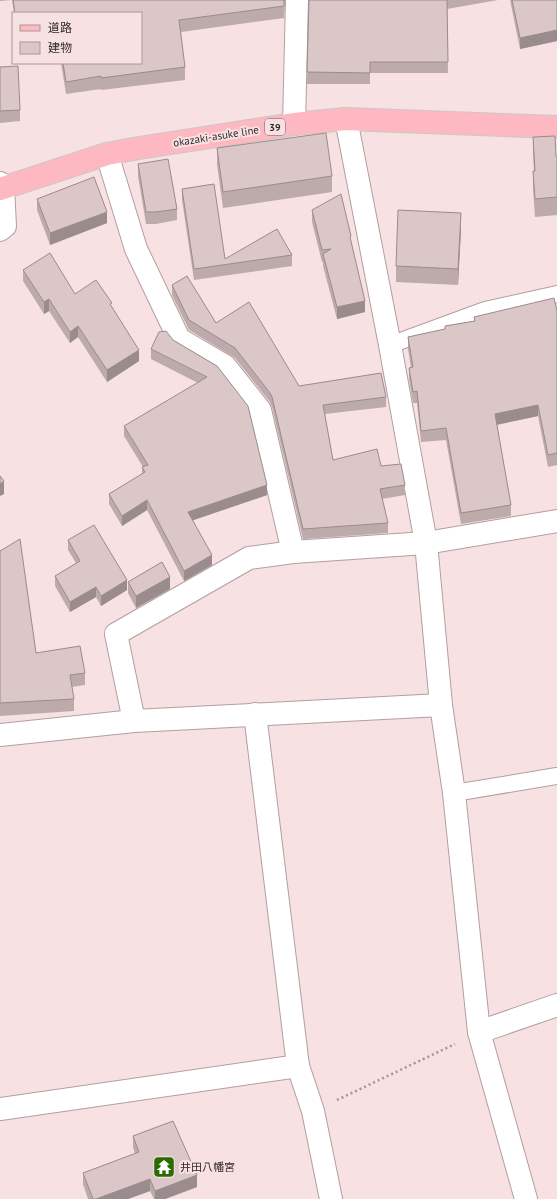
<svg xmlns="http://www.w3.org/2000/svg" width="557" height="1199" font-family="'PT Sans','Noto Sans JP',sans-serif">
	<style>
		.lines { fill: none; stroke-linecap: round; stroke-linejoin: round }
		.service-casing { stroke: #b39ea0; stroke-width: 18 }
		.minor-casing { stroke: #b39ea0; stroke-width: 24 }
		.primary-casing { stroke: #cac8c8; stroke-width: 24 }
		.path { stroke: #a49495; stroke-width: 2.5; stroke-dasharray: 2 3; stroke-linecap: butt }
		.service { stroke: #fff; stroke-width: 16 }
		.minor { stroke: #fff; stroke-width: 22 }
		.primary { stroke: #feb8c2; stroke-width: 22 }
		.wall { fill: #bdabac }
		.shaded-wall { fill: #9a8b8c }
		.building { fill: #dcc7c8; stroke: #9a8b8c }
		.labels { text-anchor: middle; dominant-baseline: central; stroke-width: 4; stroke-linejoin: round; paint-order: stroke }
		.shield { fill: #f7e1e2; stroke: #6d6161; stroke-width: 1 }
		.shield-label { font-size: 10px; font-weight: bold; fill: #322a2a }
		.street-label { font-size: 11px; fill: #322a2a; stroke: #f7e1e2 }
		.poi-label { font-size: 11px; fill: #322a2a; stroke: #f7e1e2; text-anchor: start }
	</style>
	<rect width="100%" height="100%" fill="#f7e1e2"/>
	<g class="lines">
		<g class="service-casing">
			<g id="service">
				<path d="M390,345L485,310L557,294"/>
				<path d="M454,793L557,776"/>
			</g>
		</g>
		<g class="minor-casing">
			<g id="minor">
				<path d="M346,119L390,345L426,543L441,705L454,793L479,1032L526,1199"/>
				<path d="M294,124L297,0"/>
				<path d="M107,154L136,249L179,339L225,366L260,410L293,552"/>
				<path d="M0,183L3,188L5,226L0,230"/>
				<path d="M134,721L116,634L249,558L293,552L426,543L557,521"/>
				<path d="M0,735L134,721L441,705"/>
				<path d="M479,1032L557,1005"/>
				<path d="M298,1066L313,1111L331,1199"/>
				<path d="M0,1109L298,1066L255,714"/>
			</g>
		</g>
		<g class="primary-casing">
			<path id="primary" d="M0,189L107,154L139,148L294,124L346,119L557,127"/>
		</g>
		<path class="path" d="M337,1100L455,1044"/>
		<use href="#service" class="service"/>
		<use href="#minor" class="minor"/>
		<use href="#primary" class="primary"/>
	</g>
	<g class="wall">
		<path d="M0,0H285L284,18L181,32L185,67V80L101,90V89L66,94L61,63H141V13H14L12,0L0,1Z"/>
		<path d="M309,0H498L447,9L448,73H370V84H307Z"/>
		<path d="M510,0H557V41L520,49Z"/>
		<path d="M0,67L20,110V121L0,123Z"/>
		<path d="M533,137L556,156H557V215L535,217L533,189V171H534L533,155Z"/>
		<path d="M217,148L332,176V192L223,208L217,164Z"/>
		<path d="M138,164L177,209V220L156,224H146L138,176Z"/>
		<path d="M182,189L225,259L292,255V266L194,280L182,200Z"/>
		<path d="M37,199L107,223L50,245L37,210Z"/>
		<path d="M312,210L351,241L365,312L337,319L323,266V262H322L312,222Z"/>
		<path d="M461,229L458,285L396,282V266Z"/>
		<path d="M23,270L75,294L112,307L139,361L107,382L78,337L70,343L49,311L44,314L23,281Z"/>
		<path d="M172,285L216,323L299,386L386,397V407L325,414L333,460L381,466L405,485V495L382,499L388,523V533L303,539L272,407L270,402L235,358L189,330L172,295Z"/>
		<path d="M557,311V465L548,467L538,416L497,425L511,505V516L461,524L446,440L421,442L417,403H413L409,379V368H411L408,349V337L445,329V326L474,321V317Z"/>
		<path d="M173,340L217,366L267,495L193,520L212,565L184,581L147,510L122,526L109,504V494L142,474V467H143L124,436V426L198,383L151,359V349Z"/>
		<path d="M68,540L127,590L101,606L96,597L70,612L55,586V576L76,563L68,550Z"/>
		<path d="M0,551L36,653L85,673V685L72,687L74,699V711L0,716Z"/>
		<path d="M128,582L170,589L136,608L128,593Z"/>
		<path d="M133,1136L197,1187L165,1199H154L150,1191L128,1199H88L83,1184V1173L135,1154L133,1147Z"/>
	</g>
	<g class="shaded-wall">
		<path d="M557,30V41L520,49V38Z"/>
		<path d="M107,212V223L50,245V233Z"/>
		<path d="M461,213V229L458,285V269Z"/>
		<path d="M49,299V311L44,314V302Z"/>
		<path d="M365,301V312L337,319V307Z"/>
		<path d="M78,326V337L70,343V332Z"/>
		<path d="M139,350V361L107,382V370Z"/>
		<path d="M538,405V416L495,425V414Z"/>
		<path d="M4,481V494L0,496V484Z"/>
		<path d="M267,485V495L188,522V512Z"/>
		<path d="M147,500V510L122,526V516Z"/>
		<path d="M212,555V565L184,581V571Z"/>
		<path d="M170,577V589L136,608V596Z"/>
		<path d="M127,580V590L101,606V596Z"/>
		<path d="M96,587V597L70,612V602Z"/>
		<path d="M197,1175V1187L165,1199H155V1191Z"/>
		<path d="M150,1179V1191L128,1199H96Z"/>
	</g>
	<g class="building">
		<path d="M13,0H284V6L179,20L185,67L101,78V76L66,82L63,63H141V13H15Z"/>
		<path d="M309,0H447L448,62H370V73L307,72Z"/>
		<path d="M512,0H557V30L520,38Z"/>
		<path d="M18,66L20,110L0,111V67Z"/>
		<path d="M326,133L332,176L223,192L217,148Z"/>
		<path d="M555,136L556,156H557V197L535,199L533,171H535L533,137Z"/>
		<path d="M168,159L177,209L156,212H146L138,164Z"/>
		<path d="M94,177L107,212L50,233L37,199Z"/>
		<path d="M214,184L225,259L277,229L292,255L194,269L182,189Z"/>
		<path d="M341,194L351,236L350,237L365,301L337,307L323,254L331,249L322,250L312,210Z"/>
		<path d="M398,210L461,213L458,269L396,266Z"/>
		<path d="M50,253L75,294L96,280L112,303L110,304L139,350L107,370L78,326L70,332L49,299L44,302L23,270Z"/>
		<path d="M187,276L216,323L249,302L299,386L381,373L386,397L323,405L333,460L377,449L381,466L401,464L405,485L380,489L388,523L303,529L272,397L270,393L235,348L189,320L172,285Z"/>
		<path d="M554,298L557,311V453L548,455L538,405L495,414L511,505L461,513L446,428L421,431L417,391L413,392L409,368L413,367L408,337L445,329V326L475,321L474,317Z"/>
		<path d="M166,331L173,340L217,366L248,406L267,485L188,512L212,555L184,571L147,500L122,516L109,494L145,472L142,467L148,465L124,426L207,377L151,349L159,332Z"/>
		<path d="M0,476L4,481L0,484Z"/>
		<path d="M94,525L127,580L101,596L96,587L70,602L55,576L80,561L68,540Z"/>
		<path d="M20,539L36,653L80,646L85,673L70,675L74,699L0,703V551Z"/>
		<path d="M162,562L170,577L136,596L128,582Z"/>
		<path d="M173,1121L197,1175L155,1191L150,1179L96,1199H93L83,1173L139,1152L133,1136Z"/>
	</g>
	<defs>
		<g id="temple-square" transform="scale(1.15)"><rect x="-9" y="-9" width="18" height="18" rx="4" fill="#2b6b00" stroke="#f7e1e2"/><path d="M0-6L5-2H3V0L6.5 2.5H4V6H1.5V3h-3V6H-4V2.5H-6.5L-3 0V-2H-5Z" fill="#fff"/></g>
	</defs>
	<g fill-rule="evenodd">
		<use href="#temple-square" x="164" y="1167"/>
	</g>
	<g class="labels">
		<rect class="shield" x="265" y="119" width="20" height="16" rx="3"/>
		<g class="shield-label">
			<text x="275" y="127">39</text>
		</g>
		<g class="street-label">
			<text transform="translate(216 136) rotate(-9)">okazaki-asuke line</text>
		</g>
		<g class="poi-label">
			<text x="180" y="1167">井田八幡宮</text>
		</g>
	</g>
	<rect x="12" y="12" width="130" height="52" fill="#f7e1e2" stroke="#a89898"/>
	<rect x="20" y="25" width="20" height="6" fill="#feb8c2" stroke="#a89898"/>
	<text x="48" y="32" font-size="12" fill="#322a2a">道路</text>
	<rect x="20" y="42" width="20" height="12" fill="#dcc7c8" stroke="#a89898"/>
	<text x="48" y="52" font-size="12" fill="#322a2a">建物</text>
</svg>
